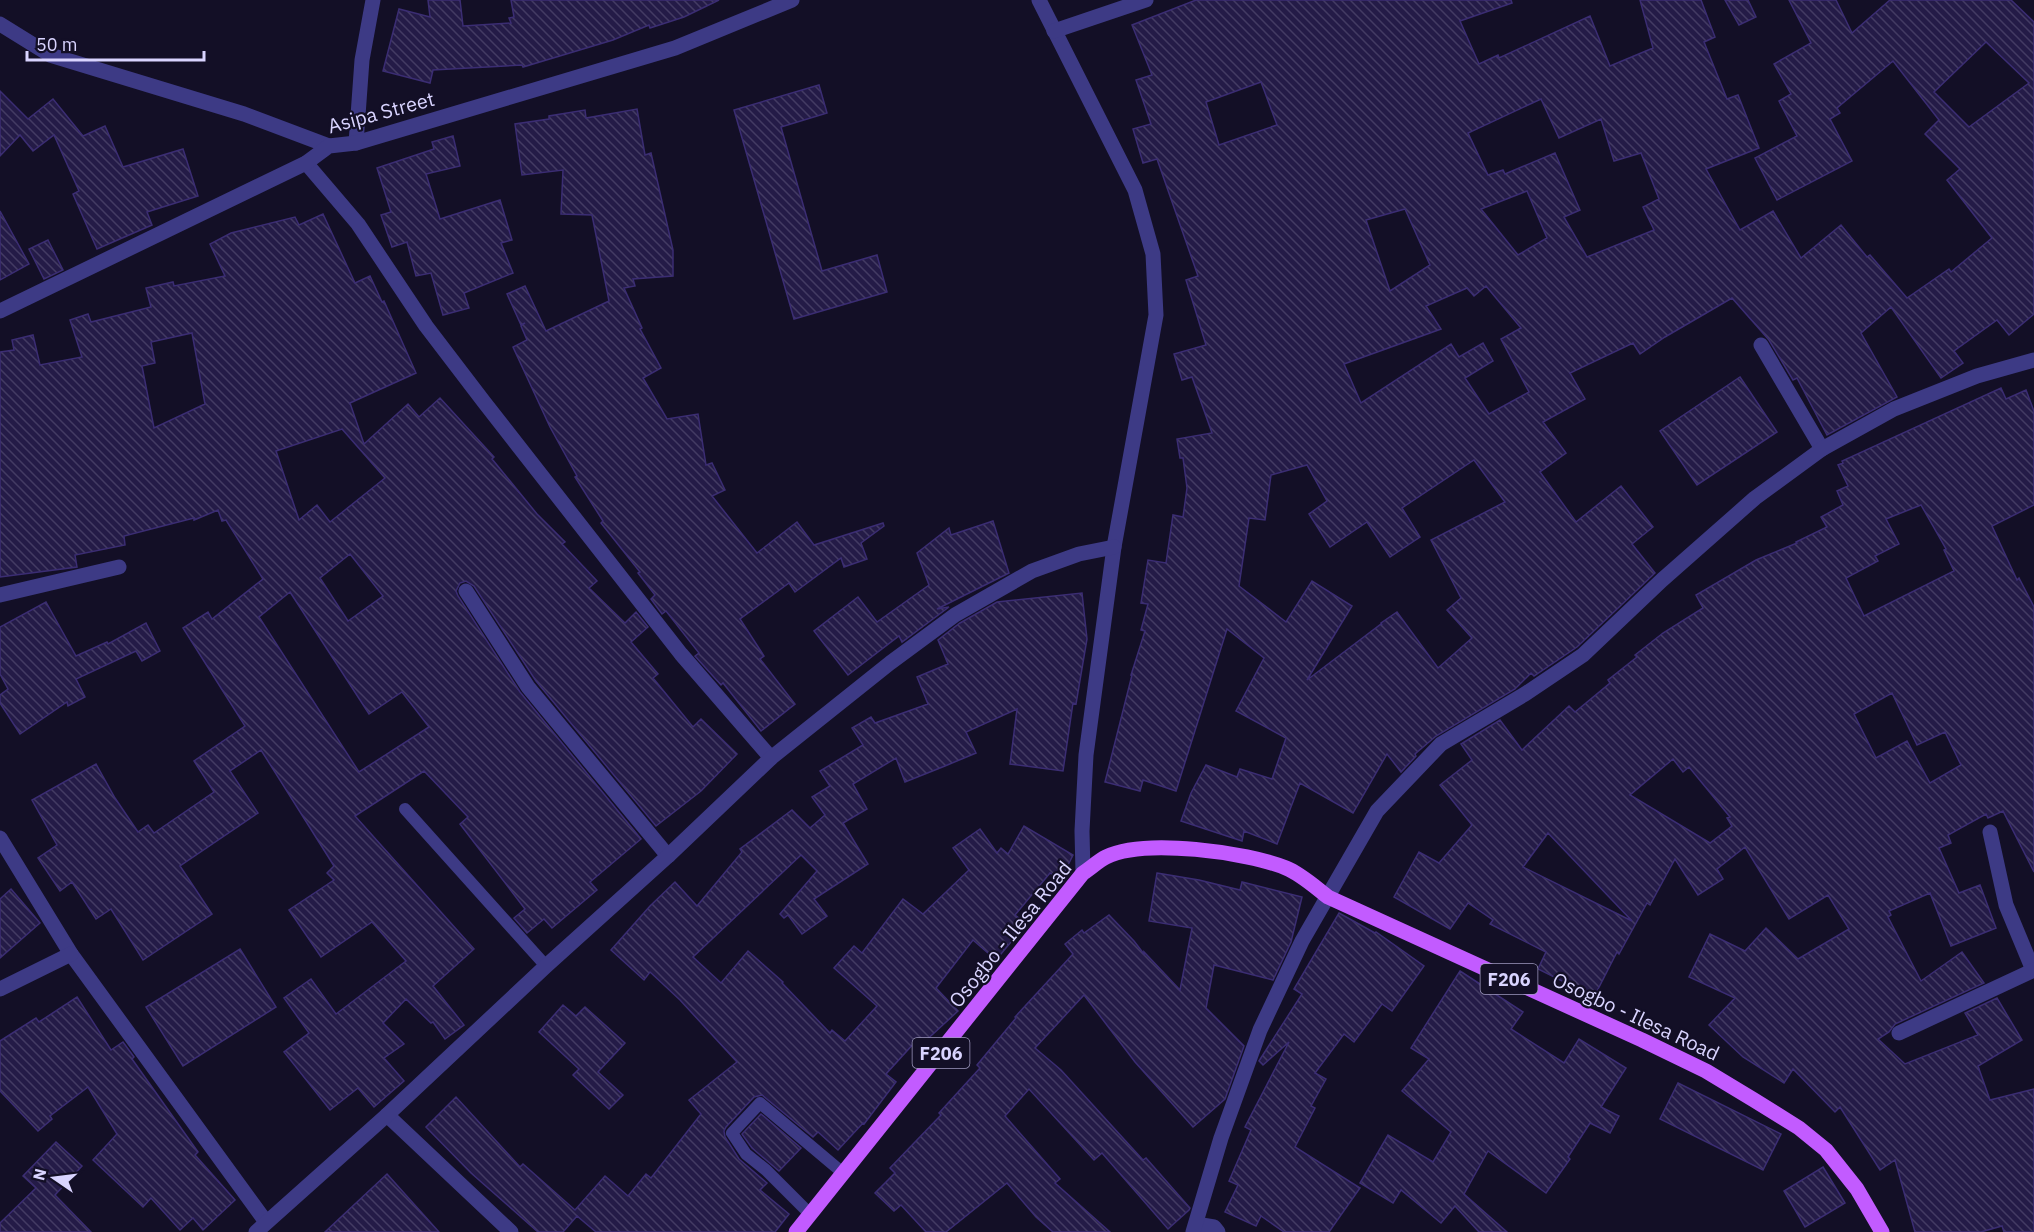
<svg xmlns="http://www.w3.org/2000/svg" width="2034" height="1232" font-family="'IBM Plex Sans',sans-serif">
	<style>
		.building { fill: url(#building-back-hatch); stroke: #3b2d73; stroke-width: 1.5; fill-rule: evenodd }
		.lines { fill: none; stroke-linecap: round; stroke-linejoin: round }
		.service { stroke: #3d3a85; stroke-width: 12 }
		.minor { stroke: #3d3a85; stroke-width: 15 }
		.primary { stroke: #c25bff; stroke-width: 15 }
		.labels { text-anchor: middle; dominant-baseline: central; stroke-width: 4.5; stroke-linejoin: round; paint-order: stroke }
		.shield { fill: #130f26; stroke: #9e99be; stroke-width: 1.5 }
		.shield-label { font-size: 18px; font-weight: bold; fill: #d9d4ff }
		.street-label { font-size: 20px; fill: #d9d4ff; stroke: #130f26 }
	</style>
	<defs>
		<pattern id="building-back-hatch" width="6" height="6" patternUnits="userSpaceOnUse" patternTransform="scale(1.5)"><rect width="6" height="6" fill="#241b47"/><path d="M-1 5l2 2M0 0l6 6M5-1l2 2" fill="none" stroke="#433b63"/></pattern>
	</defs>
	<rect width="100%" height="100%" fill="#130f26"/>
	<g class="building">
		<path d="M428,0H460L463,26L511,23L509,18L514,17L511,0H719L684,17L650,28L649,25L613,40L523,67L522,65L433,70L430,83L383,71L399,9L430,17Z"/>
		<path d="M1196,0H1511L1512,3L1460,21L1479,64L1498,55L1499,58L1590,16L1610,66L1653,48L1640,0H1701L1715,37L1704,42L1727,99L1738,95L1759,148L1706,169L1740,230L1773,211L1801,258L1841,225L1867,257L1870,255L1907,298L1949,269L1951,272L1992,238L1947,180L1960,169L1925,134L1939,120L1893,61L1837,108L1840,113L1830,119L1852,161L1777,200L1755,158L1797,136L1779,101L1791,94L1774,64L1811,43L1789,0H1836L1852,33L1890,0H2011L2034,22V314L2009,335L1997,320L1954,351L1963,363L1941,378L1891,307L1861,333L1897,397L1827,435L1797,378L1793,380L1769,340L1732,298L1665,337L1640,354L1633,343L1570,373L1585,399L1543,422L1566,453L1540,472L1576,522L1621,486L1653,527L1632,544L1655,573L1577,647L1534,676L1531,673L1515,689L1436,736L1415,754L1416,756L1401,772L1387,754L1353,813L1300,783L1277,844L1244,831L1242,841L1181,821L1191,793L1206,765L1237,777L1240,769L1272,779L1286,738L1236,711L1264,658L1227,629L1176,791L1143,780L1140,791L1105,782L1132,675H1131L1145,631L1141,630L1148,604L1141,603L1148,560L1166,563L1173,515L1183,517L1187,488L1183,458H1180L1177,439L1212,433L1192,377L1182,380L1174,354L1206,345L1186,280L1198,276L1157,159L1143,163L1133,129L1151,124L1136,80L1152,75L1132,25ZM1986,42L2029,83L1969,127L1934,92ZM1261,82L1277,125L1219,145L1206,102ZM1541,99L1559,138L1601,119L1614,161L1641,153L1659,199L1643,207L1654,230L1587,257L1564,217L1580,210L1555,153L1505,174L1503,170L1488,175L1468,133ZM1527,191L1547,238L1518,255L1481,209ZM1405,209L1430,265L1390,291L1366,220ZM1486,286L1521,328L1501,339L1529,392L1489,414L1465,378L1493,361L1483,343L1459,357L1451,344L1361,403L1344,364L1441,329L1426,306L1467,288L1474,296ZM1474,460L1505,502L1431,540L1461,598L1447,610L1472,638L1438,668L1397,612L1381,623L1382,625L1381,624L1307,680L1352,606L1312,581L1286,622L1239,586L1249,518L1265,520L1271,475L1307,465L1327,501L1309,514L1330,547L1367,522L1390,557L1420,537L1402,508Z"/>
		<path d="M1725,0H1748L1756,17L1739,25Z"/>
		<path d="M819,85L827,113L781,127L822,271L877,255L887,292L794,319L734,110Z"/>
		<path d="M0,91L28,119L53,99L83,136L105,126L123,167L183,149L198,196L147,212L152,225L97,249L73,194L79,191L54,135L33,151L20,135L0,156Z"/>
		<path d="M637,109L645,155L651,153L673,250V276L633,279L635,286L624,288L642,328L640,329L661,368L643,378L667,419L698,414L706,465L712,463L725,490L712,496L757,553L797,522L814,545L883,523L884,526L861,543L867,559L844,567L841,558L795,592L789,583L740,619L764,656L760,659L795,704L761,731L723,683L721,685L695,656L699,653L666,611L662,614L651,599L655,595L638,573L640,572L601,523L603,521L575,477L577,476L550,427L513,347L527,340L521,326L525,323L521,325L507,294L525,286L546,331L609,301L592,215L561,214L563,170L522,175L515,124L549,119V116L585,110L586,118Z"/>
		<path d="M453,136L460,166L426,174L440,219L500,200L512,240L501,243L513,273L464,293L469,308L443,315L431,273L416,276L407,242L392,247L381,215L391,212L377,168L434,149L432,142Z"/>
		<path d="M0,211L29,264L0,280Z"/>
		<path d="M323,214L355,283L370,276L382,302L384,301L416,373L350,403L364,444L408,404L419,417L440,398L494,457L492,459L537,514L565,542L562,544L597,581L589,588L625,623L636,612L648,627L631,642L658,674L653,678L693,727L701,719L737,754L701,791L656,826L536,681L474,586L466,581L460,583L456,591L458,596L520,692L641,839L590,882L597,890L552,928L544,919L527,933L514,918L525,909L460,824L468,817L424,771L355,816L474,949L433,986L464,1025L445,1039L433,1022L431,1023L406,999L383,1023L404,1044L384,1058L404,1081L374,1107L358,1088L330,1110L284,1052L309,1033L284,998L311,979L336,1014L406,961L372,922L321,957L289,910L334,880L327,873L334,866L261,750L230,771L258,813L180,866L212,914L143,960L111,909L96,919L72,882L60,891L38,858L57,845L32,800L96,764L115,798L138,832L148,825L154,833L214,792L194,761L245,726L183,628L208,612L212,619L263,579L226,520L222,521L218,510L194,520V518L124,536L125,545L75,555L77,567L0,577V352L14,350L12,340L33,335L40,365L82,357L70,320L88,314L91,322L151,307L146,288L173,282L174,286L225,276L210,244L231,233L295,217L299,225ZM192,333L205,404L154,428L142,366L155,363L151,342ZM342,429L385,478L330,522L317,505L299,520L276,451ZM350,554L383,596L348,621L320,578ZM290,592L369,714L402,692L429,727L359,772L259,617Z"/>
		<path d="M48,240L63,270L44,279L29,249Z"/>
		<path d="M1740,377L1777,432L1697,485L1660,431Z"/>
		<path d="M2001,388L2006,399L2026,390L2034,411V505L1992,526L2017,580L2019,578L2034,607V872L2003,811L1988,818L1986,814L1948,835L1951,843L1939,848L1959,893L1980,885L1996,928L1951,946L1930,893L1889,911L1891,915L1888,917L1921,981L1962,952L1984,983L1895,1024L1889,1032L1878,1039L1905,1064L1978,1035L1965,1013L1997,998L2022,1040L1978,1066L1990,1100L2034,1089V1232H2004L2002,1226L1981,1232H1915L1895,1160L1880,1170L1840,1107L1835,1112L1793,1069L1784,1083L1743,1057L1709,1025L1735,998L1689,977L1710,934L1745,951L1766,928L1798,959L1849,929L1828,895L1789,919L1745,847L1717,869L1723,879L1698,895L1675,859L1650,905L1647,903L1619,954L1617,952L1594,997L1538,969L1546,952L1490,924L1493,920L1468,903L1450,929L1394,897L1419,852L1439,863L1472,825L1440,785L1472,760L1461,744L1500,720L1522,750L1569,706L1575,712L1610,683L1608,680L1637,657L1635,655L1663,633L1703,608L1696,595L1756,560L1797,543L1796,542L1827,527L1821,517L1843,505L1837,491L1848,486L1838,465L1843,463L1842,461ZM1921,505L1946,549L1944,550L1954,571L1864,616L1846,578L1878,561L1875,556L1899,544L1886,519ZM1892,693L1917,745L1945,732L1961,765L1930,783L1907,741L1876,758L1854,714ZM1673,759L1683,772L1689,767L1730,817L1727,818L1732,826L1710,843L1630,795ZM1548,833L1632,921L1523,867Z"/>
		<path d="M993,521L1009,573L937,609L949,607L902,642L899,636L848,675L814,631L858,597L877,622L929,585L917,553L949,528L951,535Z"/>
		<path d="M1082,593L1087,639L1076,704L1073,703L1063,771L1010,764L1017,709L966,732L976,753L945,766L905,782L896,758L853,784L867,809L843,823L868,864L814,899L827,916L802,934L788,915L784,918L780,914L817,871L801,855L693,957L721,983L748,951L783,982L782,983L830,1033L832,1030L845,1041L877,1006L834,968L854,946L862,953L903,899L923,914L969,870L953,848L980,829L997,853L1001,848L1008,854L1024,826L1073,855L1061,879L1050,873L1015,915L1026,924L996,960L973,940L936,988L958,1011L920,1046L916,1041L886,1074L896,1082L864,1124L863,1123L838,1150L818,1132L813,1137L762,1095L754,1097L726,1127L724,1131L725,1137L739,1159L767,1183L760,1190L789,1214L775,1232H596L577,1216L563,1232H538L471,1173L426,1127L456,1097L520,1167L523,1164L575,1210L605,1176L628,1196L646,1174L651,1178L701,1114L689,1100L737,1062L680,1000L650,972L644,980L611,950L650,906L675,882L697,906L742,852L740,849L792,810L810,828L825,815L812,797L830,786L820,771L863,745L852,728L871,717L875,723L928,704L917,677L948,664L938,640L960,623L997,602Z"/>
		<path d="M46,602L76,656L107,642L108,644L146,623L160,651L142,661L136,651L76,679L85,697L68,706L67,702L20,734L0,703V695L8,689L0,674V627Z"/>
		<path d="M1157,873L1199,880L1240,890L1242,882L1302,897L1291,942L1273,980L1214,965L1206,1008L1244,1046L1225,1099L1193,1127L1135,1062L1084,995L1035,1048L1061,1070L1143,1160L1146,1158L1190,1208L1189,1210L1168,1229L1102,1153L1094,1160L1029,1089L1005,1116L1060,1179L1055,1183L1110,1232H1053L1036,1217L1007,1183L946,1232H926L901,1205L894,1211L875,1193L895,1173L890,1168L941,1115L939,1113L980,1068L977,1065L1016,1018L1015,1017L1073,954L1065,944L1082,930L1084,933L1109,915L1134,941L1144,954V952L1180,990L1192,928L1149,921Z"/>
		<path d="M11,889L40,923L0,958V899Z"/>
		<path d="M1339,913L1375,933L1376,932L1424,966L1392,1011L1382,1004L1354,1042L1344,1034L1315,1073L1326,1079L1311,1106L1315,1108L1295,1147L1360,1188L1329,1232H1284L1261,1216L1256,1226L1225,1212L1238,1185L1229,1181L1251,1130L1245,1127L1289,1042L1263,1065L1259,1061L1302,994L1294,989Z"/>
		<path d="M240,949L276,1007L183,1066L146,1007Z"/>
		<path d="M1460,971L1523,1012L1511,1029L1564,1063L1579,1039L1626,1068L1601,1107L1619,1116L1610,1133L1590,1123L1568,1157L1570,1159L1546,1193L1488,1151L1464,1194L1507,1232H1479L1455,1206L1441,1223L1401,1190L1393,1203L1360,1183L1388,1135L1433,1162L1451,1132L1402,1091L1429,1059L1411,1048Z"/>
		<path d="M77,997L111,1050L123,1042L134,1057L132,1059L198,1152L195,1155L235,1200L203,1230L193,1218L180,1230L151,1198L143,1207L93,1160L117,1134L88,1087L50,1116L52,1119L38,1131L0,1091V1041L36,1018L39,1022Z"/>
		<path d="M563,1005L576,1016L585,1007L625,1043L598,1072L623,1095L609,1109L573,1075L579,1069L539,1032Z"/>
		<path d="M1678,1083L1781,1134L1763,1170L1660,1119Z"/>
		<path d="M761,1114L801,1148L779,1171L752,1148L742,1134Z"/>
		<path d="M56,1142L82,1166L55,1195L91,1232H0V1223L36,1188L23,1176Z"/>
		<path d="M1823,1167L1845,1203L1805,1227L1784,1191Z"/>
		<path d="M387,1174L439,1232H325Z"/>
	</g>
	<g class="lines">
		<g class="service">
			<path d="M405,809L546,966"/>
			<path d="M810,1214L766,1170L746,1154L732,1133L760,1103L843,1173"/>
		</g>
		<g class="minor">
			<path d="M1039,0L1135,190L1153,254L1156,315L1114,547L1086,755L1082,831L1083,873"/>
			<path d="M0,24L50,55L244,114L329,146"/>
			<path d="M1054,31L1146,0"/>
			<path d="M356,143L362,60L373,0"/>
			<path d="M306,163L358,224L426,326L484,402L681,654L771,758"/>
			<path d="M0,311L306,163L329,146L356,143L675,48L792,0"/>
			<path d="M1761,345L1822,449"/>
			<path d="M466,591L528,687L668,856"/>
			<path d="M0,595L119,567"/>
			<path d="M1990,832L2006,905L2033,970"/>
			<path d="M0,838L71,954L266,1222"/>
			<path d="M0,989L71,954"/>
			<path d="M1899,1033L2034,970"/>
			<path d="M387,1115L511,1232"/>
			<path d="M1196,1224L1214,1227L1218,1232"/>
			<path d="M256,1232L387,1115L546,966L668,856L771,758L890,663L955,615L1032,571L1079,554L1114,547"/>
			<path d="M1193,1232L1221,1138L1260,1030L1302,941L1377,811L1441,744L1525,694L1583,655L1662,580L1755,498L1822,449L1894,409L1977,376L2034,360"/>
		</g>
		<path class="primary" d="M796,1232L1083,873C1091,868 1098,861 1106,857C1144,838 1247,852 1286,868C1301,874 1315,887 1328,897L1642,1040L1706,1071L1754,1100L1799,1128L1826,1150L1857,1189L1882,1232"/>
	</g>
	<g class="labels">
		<g class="shield">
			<rect x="1480.5" y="964" width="57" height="30" rx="4.5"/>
			<rect x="912.5" y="1038" width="57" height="30" rx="4.5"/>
		</g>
		<g class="shield-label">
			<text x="1509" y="979">F206</text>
			<text x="941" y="1053">F206</text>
		</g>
		<g class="street-label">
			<text transform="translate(381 112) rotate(-15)">Asipa Street</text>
			<text transform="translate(1010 934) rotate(-51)">Osogbo - Ilesa Road</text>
			<text transform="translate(1636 1016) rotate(25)">Osogbo - Ilesa Road</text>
		</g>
	</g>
	<g transform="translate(54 1178) rotate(284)" stroke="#130f26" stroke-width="4.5" paint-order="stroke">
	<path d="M0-4.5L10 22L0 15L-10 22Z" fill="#d9d4ff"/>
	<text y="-9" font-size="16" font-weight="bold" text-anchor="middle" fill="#d9d4ff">N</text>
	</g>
	<path d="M27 51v9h177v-9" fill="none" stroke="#d9d4ff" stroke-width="3"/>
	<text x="36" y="51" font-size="18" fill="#d9d4ff" stroke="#130f26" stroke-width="4.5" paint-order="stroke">50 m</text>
</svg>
